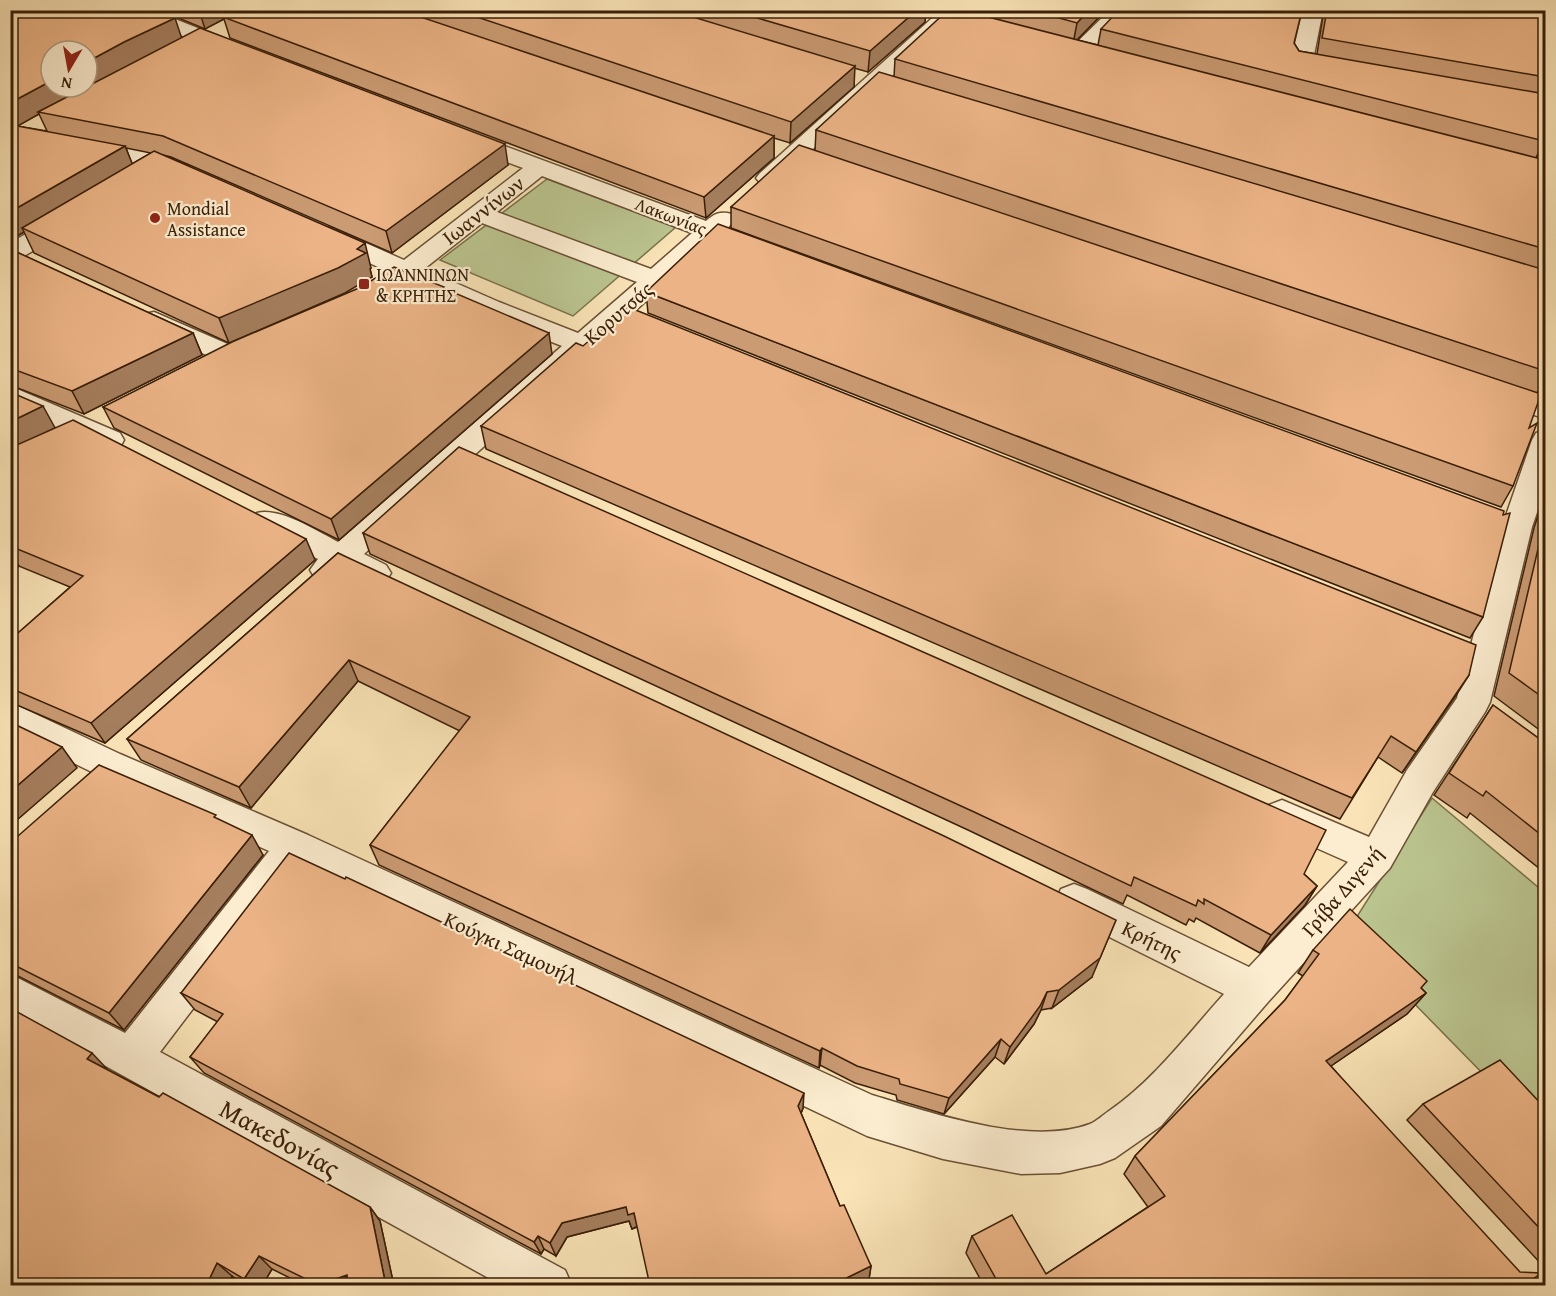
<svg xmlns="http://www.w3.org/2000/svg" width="1556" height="1296" font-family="'Gentium Book Plus',serif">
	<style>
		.green { fill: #bbc590; stroke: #7a724c; stroke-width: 1.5 }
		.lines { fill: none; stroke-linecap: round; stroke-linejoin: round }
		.minor-casing { stroke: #6a5034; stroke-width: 3 }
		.minor { fill: #fcedd0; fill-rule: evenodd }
		.wall { fill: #cb9b73; stroke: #3a1e08; stroke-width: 1.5; fill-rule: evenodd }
		.shaded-wall { fill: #a57e5e; stroke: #3a1e08; stroke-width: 1.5 }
		.building { fill: #ecb486; stroke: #3a1e08; stroke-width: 1.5 }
		.poi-dot { fill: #8f2418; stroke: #fcedd0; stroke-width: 2 }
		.labels { text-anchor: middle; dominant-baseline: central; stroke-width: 4.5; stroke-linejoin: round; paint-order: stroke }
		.far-poi-label { font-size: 18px; fill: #3a1e08; stroke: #fcedd0; text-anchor: start }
		.far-street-label { font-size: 18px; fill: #3a1e08; stroke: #fcedd0 }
		.street-label { font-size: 21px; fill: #3a1e08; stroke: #fcedd0 }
		.near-street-label { font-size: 26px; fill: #3a1e08; stroke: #fcedd0 }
	</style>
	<rect width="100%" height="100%" fill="#fae4b7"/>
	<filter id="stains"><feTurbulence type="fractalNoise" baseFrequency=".00333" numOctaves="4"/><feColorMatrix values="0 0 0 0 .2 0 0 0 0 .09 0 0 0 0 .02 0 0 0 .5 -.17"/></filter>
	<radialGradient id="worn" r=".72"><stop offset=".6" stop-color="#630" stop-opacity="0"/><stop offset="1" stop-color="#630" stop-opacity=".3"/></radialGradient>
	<g class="green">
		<path d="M547,179L676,227L573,316L440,260Z"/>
		<path d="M1432,798L1545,893V1137L1346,934Z"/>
	</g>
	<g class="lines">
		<g class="minor-casing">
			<g id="minor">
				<path d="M122,10H152L241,45L245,49L241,53L234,55L227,53L125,14Z"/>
				<path d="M941,10H964L776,183L768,185L760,183L756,178L760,173Z"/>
				<path d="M1110,10H1132L1086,59L1078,60L1070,59L1067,54L1070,49Z"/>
				<path d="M1303,10H1323L1313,60L1339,65L1342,70L1339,75C1325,78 1307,73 1293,70L1290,65Z"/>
				<path d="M10,128C42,133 180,150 196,173L192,178L184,180L121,161L10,142Z"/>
				<path d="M464,131L706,221C715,213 720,211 732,214L735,219L727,229L761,242L765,247L761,252L752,255L713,241L364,554L386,565L391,573L386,581L375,585L344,572C334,581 328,582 315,578L310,570L318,559L257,529L253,521L257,513C280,507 317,531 338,542L562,346L481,314L407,281L390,288L381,286L377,280L387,271L316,239L313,234L316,229L325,227L334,229L404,260L523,168L456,143L453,138L456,133ZM542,176L692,233L651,269L497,212ZM482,223L637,282L578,333L499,302L424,269Z"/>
				<path d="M68,213L77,215L80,220L77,225L19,259L10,261V243L59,215Z"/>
				<path d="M154,312L239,349L243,355L239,361L229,364L219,361L145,326L141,320L145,314Z"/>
				<path d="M1495,383L1546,400V419L1485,398L1481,392L1485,386Z"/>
				<path d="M10,386L120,433L124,440L120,447L110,450L100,447L10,406Z"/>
				<path d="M1546,430V486L1532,527L1490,702L1485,712L1433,792L1390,868L1268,1002L1161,1126L1115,1158L1100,1164L1060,1173L1021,1174L943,1159L867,1136L301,867L160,1052L565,1270L572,1286H503L10,1013V974L125,1033L269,851L96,774L10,732V702L120,754L308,835L872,1095C932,1113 1029,1147 1090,1124C1097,1121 1103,1115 1109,1111C1153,1081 1188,1034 1224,994L1061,913L1055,901L1061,889L1074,884L1087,889L1249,967L1348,862L1269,827L1264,816L1269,805L1282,800L1369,837L1407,770L1457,698L1502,527L1532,440L1536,433Z"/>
			</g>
		</g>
		<use href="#minor" class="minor"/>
	</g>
	<g class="wall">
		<path d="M10,10L182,38L508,165L392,253L171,157L163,155L371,268L370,269L372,277L229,343L34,253L24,232L10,240ZM39,114L47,131L17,126ZM126,148L151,153L132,164Z"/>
		<path d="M159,10H926L925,22L868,72L854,68V87L790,143L774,138V158L706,218L230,38L224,19L205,29Z"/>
		<path d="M963,10H1106L1077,40L1098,45L1101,29L1294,43L1299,51L1317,54L1324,10H1545V156L1541,159L1545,160V378L1537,393L1513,486L1501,507L731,228V207L815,151L816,130L894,77L895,59Z"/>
		<path d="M10,249L193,333L202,355L84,414L10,385Z"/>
		<path d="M445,289L552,354L339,540L114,428L103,407Z"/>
		<path d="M646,292L1483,617L1470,638L648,313Z"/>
		<path d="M10,392L55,428L45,433L315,560L105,743L10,702V640L70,587L19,566L10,574Z"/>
		<path d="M481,426L1469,675L1402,773L1378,757L1340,819L486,449Z"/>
		<path d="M1545,498V734L1494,696L1534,528L1542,503Z"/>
		<path d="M363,533L1304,874L1317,886L1305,905L1260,953L1196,918L1194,922L1189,919L1186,925L1127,895L1123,904L968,830L370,554Z"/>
		<path d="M338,553L1092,977L1052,1008L1041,1010L1034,1024L1004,1064L995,1057L944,1114L897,1100L896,1095L855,1083L820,1065L819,1068L379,865L370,845L460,731L358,681L251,808L141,760L127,739Z"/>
		<path d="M1493,705L1545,743V882L1541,878L1545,873L1470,813L1467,818L1434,795Z"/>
		<path d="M218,819L263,855L124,1030L10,972V843Z"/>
		<path d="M1313,950L1421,988L1426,993L1407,1014L1331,1066L1524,1286H984L966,1253L972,1236L1046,1274L1148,1207L1124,1174L1135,1156L1285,1000L1303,976L1298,973Z"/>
		<path d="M181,993L803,1108L801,1113L840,1206L871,1266L869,1279L637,1227L632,1229L629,1221L567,1237L556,1256L544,1249L541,1254L204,1073L190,1057L218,1022L195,1010Z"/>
		<path d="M108,1070L370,1207L380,1221L394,1286H306L272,1269L262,1286H248L232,1276L227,1286H11Z"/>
		<path d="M1423,1104L1545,1108V1268L1407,1120Z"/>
	</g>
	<g class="shaded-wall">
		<path d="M199,10H241L223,17L224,19L205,29Z"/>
		<path d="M917,10H926L925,22L868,72L870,51Z"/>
		<path d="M1089,10H1106L1073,44L1077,23Z"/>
		<path d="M175,18L182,39L38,112L39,114L16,127L10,116V103L51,81V87H87V62L124,42Z"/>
		<path d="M855,66L854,87L790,143L791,122Z"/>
		<path d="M774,136V158L706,218L704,197Z"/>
		<path d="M1545,140V156L1534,162L1544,141Z"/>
		<path d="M505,144L508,165L392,253L386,231Z"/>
		<path d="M125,146L134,168L22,228L24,232L10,240V212Z"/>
		<path d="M365,243L371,268L370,269L372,277L345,293L229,343L219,318L357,249Z"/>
		<path d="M193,333L202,355L84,414L72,391Z"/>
		<path d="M549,333L552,354L339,540L331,519Z"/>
		<path d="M43,406L55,428L10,450V422Z"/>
		<path d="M306,539L315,560L105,743L91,723Z"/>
		<path d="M10,553L19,566L10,574Z"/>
		<path d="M349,660L358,681L251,808L239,787Z"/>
		<path d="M1469,675L1455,697L1402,773L1416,752Z"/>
		<path d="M62,747L77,768L10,826V792Z"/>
		<path d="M252,835L263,855L124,1030L109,1013Z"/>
		<path d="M1317,886L1305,905L1260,953L1271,935Z"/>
		<path d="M1116,920L1092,977L1052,1008L1059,990Z"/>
		<path d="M1047,992L1041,1010L1034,1024L1004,1064L1010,1047Z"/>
		<path d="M1426,993L1407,1014L1309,1081L1326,1061Z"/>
		<path d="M1001,1039L995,1057L944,1114L949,1098Z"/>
		<path d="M822,1048L820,1065L819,1068L820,1051Z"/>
		<path d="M92,1053L108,1070L87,1059Z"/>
		<path d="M804,1093L803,1108L798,1122V1106Z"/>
		<path d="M370,1207L380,1221L394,1286H386Z"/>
		<path d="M626,1207L634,1213L638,1226L632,1229L629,1221L567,1237L556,1256L550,1243L562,1223Z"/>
		<path d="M538,1236L544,1249L541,1254L534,1242Z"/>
		<path d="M259,1256L272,1269L262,1286H252L244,1279Z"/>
		<path d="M217,1263L232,1276L227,1286H206Z"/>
		<path d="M871,1266L869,1279L854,1286H830Z"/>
		<path d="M347,1275L356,1286H318Z"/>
	</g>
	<g class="building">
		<path d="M10,10H155L175,18L124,42L87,62V51H51V81L10,103Z"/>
		<path d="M236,10H400L774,136L704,197L223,17Z"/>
		<path d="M456,10H670L855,66L791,122Z"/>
		<path d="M730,10H917L870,51Z"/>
		<path d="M948,10H961L1545,160V249L895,59Z"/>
		<path d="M1030,10H1089L1077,23Z"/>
		<path d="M1119,10H1302L1294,43L1299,51L1545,94V140L1544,141L1101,29Z"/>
		<path d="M1327,10L1545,11V77L1322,38Z"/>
		<path d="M200,28L505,144L386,231L163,136L38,112Z"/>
		<path d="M879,72L1545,270V371L816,130Z"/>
		<path d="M10,125H12L125,146L10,212Z"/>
		<path d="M799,145L1541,394L1529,428L1537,423L1513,486L731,207Z"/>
		<path d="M154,151L365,243L357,249L366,253L338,268L219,318L22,228Z"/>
		<path d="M718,224L1504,511L1503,515L1510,513L1483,617L646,292Z"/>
		<path d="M10,249L193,333L72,391L10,368Z"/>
		<path d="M394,267L444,287L443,288L549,333L331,519L103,407L232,342L359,288Z"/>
		<path d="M628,307L1476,645L1469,675L1416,752L1391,736L1352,798L481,426L576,343L583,346Z"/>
		<path d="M10,392L43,406L10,422Z"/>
		<path d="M73,420L306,539L91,723L10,688V640L83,576L10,546V448Z"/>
		<path d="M459,447L1326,830L1304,874L1317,886L1271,935L1204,899V904L1198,900L1196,906L1134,877L1131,886L972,811L363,533Z"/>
		<path d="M1545,519V699L1509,673Z"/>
		<path d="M338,553L944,836L1116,920L1100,958L1059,990L1047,992L1040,1006L1010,1047L1001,1039L949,1098L900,1084L899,1079L857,1066L822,1048L820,1051L370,845L470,717L349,660L239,787L127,739Z"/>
		<path d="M1493,705L1545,743V838L1486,791L1483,796L1449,773Z"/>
		<path d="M10,722L62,747L10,792Z"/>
		<path d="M99,765L216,815L214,817L252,835L109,1013L10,963V843Z"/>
		<path d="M289,853L345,879L346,877L804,1093L798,1106L840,1206L844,1205L871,1266L830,1286H650L634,1213L628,1215L626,1207L562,1223L550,1243L538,1236L534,1242L190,1057L223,1014L181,993Z"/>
		<path d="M1350,909L1427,981L1421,988L1426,993L1326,1061L1520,1272L1541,1273L1524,1286H1000L972,1236L1012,1215L1046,1274L1165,1196L1135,1156L1285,1000L1319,954L1313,950Z"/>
		<path d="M10,1008L92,1053L87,1059L159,1097L163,1093L370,1207L386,1286H348L347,1275L318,1285L259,1256L244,1279L217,1263L206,1286L10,1285Z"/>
		<path d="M1500,1060L1545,1108V1234L1423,1104Z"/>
	</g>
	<g class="poi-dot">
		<circle cx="155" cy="218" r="6"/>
		<rect x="358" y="278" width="12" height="12" rx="3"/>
	</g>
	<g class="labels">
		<g class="far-poi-label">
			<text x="167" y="208">Mondial<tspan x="167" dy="21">Assistance</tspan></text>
			<text x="376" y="274">ΙΩΑΝΝΙΝΩΝ<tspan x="376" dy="21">&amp; ΚΡΗΤΗΣ</tspan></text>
		</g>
		<g class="far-street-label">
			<text transform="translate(671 216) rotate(21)">Λακωνίας</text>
		</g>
		<g class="street-label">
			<text transform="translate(483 210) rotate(-38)">Ιωαννίνων</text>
			<text transform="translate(618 313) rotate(-41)">Κορυτσάς</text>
			<text transform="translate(1342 891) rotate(-49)">Γρίβα Διγενή</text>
			<text transform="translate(1152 940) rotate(26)">Κρήτης</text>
			<text transform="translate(511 948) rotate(25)">Κούγκι Σαμουήλ</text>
		</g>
		<g class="near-street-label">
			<text transform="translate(280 1138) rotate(29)">Μακεδονίας</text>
		</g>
	</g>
	<rect width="1556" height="1296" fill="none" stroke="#fae4b7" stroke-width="36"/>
	<rect x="12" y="12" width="1532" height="1272" fill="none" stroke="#3a1e08" stroke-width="3"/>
	<rect x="18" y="18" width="1520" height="1260" fill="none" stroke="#3a1e08" stroke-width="1.5"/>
	<g transform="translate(69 69) rotate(190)"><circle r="28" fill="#fcedd0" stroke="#ae9a80" stroke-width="1.5"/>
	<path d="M0-4.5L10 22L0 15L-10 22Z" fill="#8f2418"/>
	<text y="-9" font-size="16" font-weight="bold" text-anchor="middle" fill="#3a1e08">N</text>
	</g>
	<rect width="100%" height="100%" filter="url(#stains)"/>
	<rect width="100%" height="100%" fill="url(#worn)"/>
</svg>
